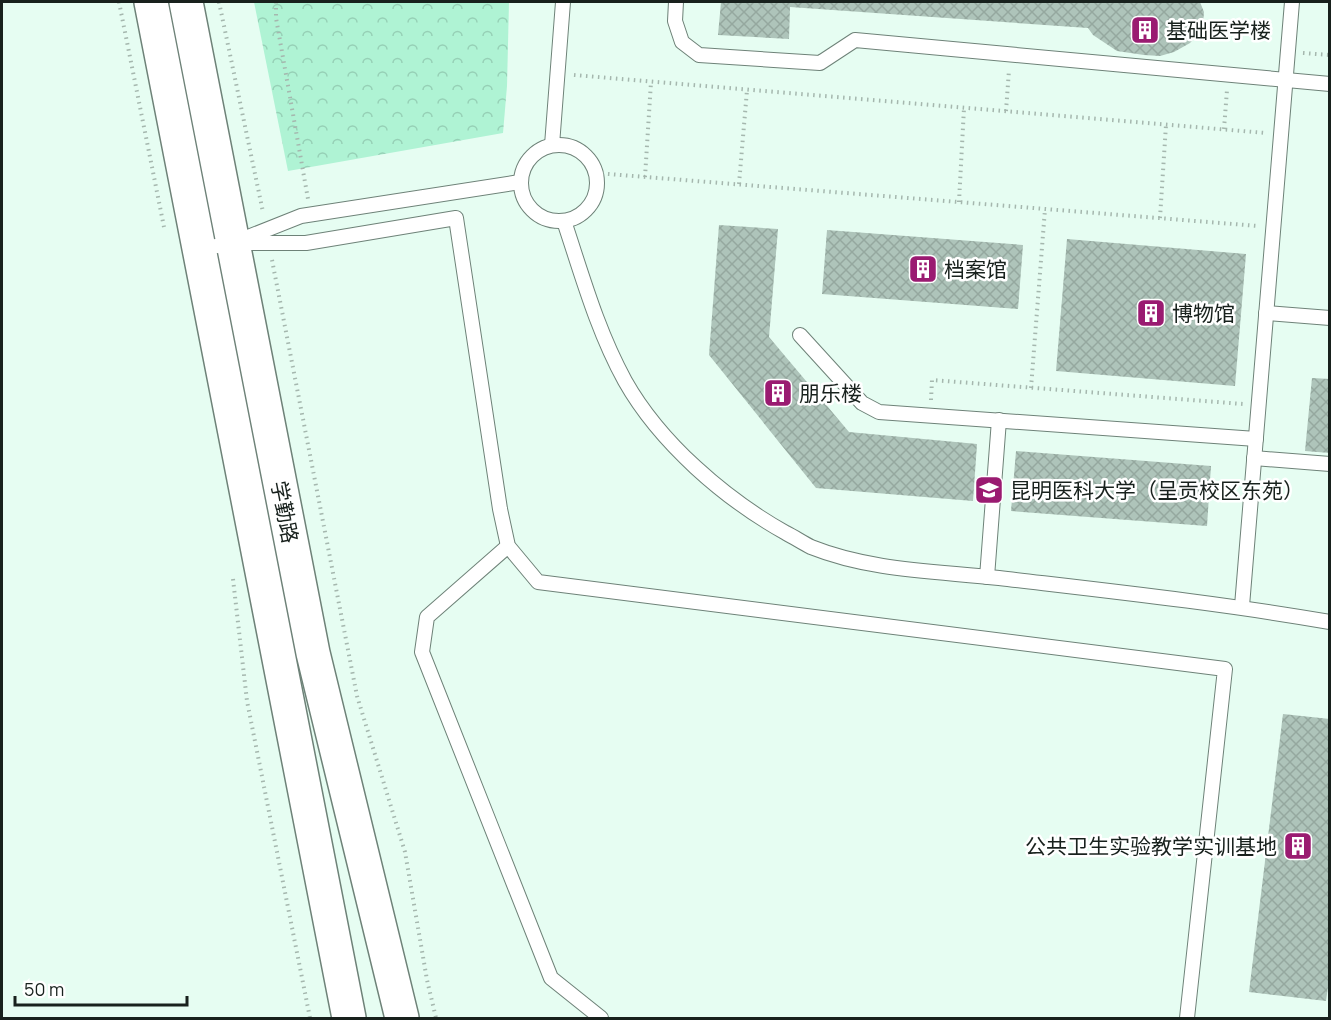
<svg xmlns="http://www.w3.org/2000/svg" width="1331" height="1020" font-family="Manrope,'Noto Sans SC',sans-serif">
	<style>
		.park { fill: url(#park-crowns) }
		.building { fill: url(#building-cross-hatch) }
		.lines { fill: none; stroke-linecap: round; stroke-linejoin: round }
		.lane-casing { stroke: #6e8278; stroke-width: 16 }
		.secondary-casing { stroke: #6e8278; stroke-width: 36 }
		.path { stroke: #a5b7ae; stroke-width: 4; stroke-dasharray: 1.5 4.5; stroke-linecap: butt }
		.lane { stroke: #fff; stroke-width: 14 }
		.secondary { stroke: #fff; stroke-width: 33 }
		.labels { text-anchor: middle; dominant-baseline: central; stroke-width: 5; stroke-linejoin: round; paint-order: stroke }
		.poi-label { font-size: 21px; fill: #18211d; stroke: #fff; text-anchor: start }
		.street-label { font-size: 21px; fill: #18211d; stroke: #fff }
	</style>
	<defs>
		<pattern id="park-crowns" width="20" height="18" patternUnits="userSpaceOnUse" patternTransform="scale(1.5)"><rect width="20" height="18" fill="#aff3d4"/><path d="M2 6a3 3 0 1 1 6 0M12 15a3 3 0 1 1 6 0" fill="none" stroke="#96d0b6"/></pattern>
		<pattern id="building-cross-hatch" width="8" height="8" patternUnits="userSpaceOnUse" patternTransform="scale(1.5)"><rect width="8" height="8" fill="#aec4ba"/><path d="M0 0l8 8M0 8l8-8" fill="none" stroke="#95a89f"/></pattern>
	</defs>
	<rect width="100%" height="100%" fill="#e6fdf2"/>
	<path class="park" d="M254,2H509L507,86L503,133L288,171Z"/>
	<g class="building">
		<path d="M721,2H1200L1204,12L1203,24L1199,33L1190,43L1174,52L1160,56L1144,55L1117,51L1093,35L1088,28L790,7L789,39L718,35Z"/>
		<path d="M719,225L778,229L769,337L849,432L977,444L973,501L816,488L709,355Z"/>
		<path d="M827,230L1023,245L1018,309L822,294Z"/>
		<path d="M1067,239L1246,254L1235,386L1056,371Z"/>
		<path d="M1312,378L1330,379V453L1305,451Z"/>
		<path d="M1016,451L1211,466L1207,526L1011,511Z"/>
		<path d="M1283,714L1330,719V973L1326,1001L1249,992Z"/>
	</g>
	<g class="lines">
		<g class="lane-casing">
			<g id="lane">
				<path d="M676,2L675,21L682,42L699,55L820,63L855,40L1330,84"/>
				<circle cx="559" cy="183" r="38"/>
				<path d="M552,145L563,2"/>
				<path d="M564,221C582,275 597,330 625,381C660,443 725,499 786,533C794,537 803,543 811,547C871,571 936,571 999,578C1109,591 1220,603 1330,622"/>
				<path d="M233,243H306L456,218L500,509L508,546L538,582L1225,669L1187,1018"/>
				<path d="M200,249L233,243L301,216L520,182"/>
				<path d="M1266,313L1330,318"/>
				<path d="M800,335L862,403L879,412L1256,439"/>
				<path d="M1254,458L1330,464"/>
				<path d="M508,546L427,617L422,652L551,978L601,1018"/>
				<path d="M987,577L999,420"/>
				<path d="M1242,606L1292,2"/>
			</g>
		</g>
		<g class="secondary-casing">
			<g id="secondary">
				<path d="M151,2L349,1018"/>
				<path d="M186,2L313,653L402,1018"/>
			</g>
		</g>
		<g class="path">
			<path d="M119,2L164,227"/>
			<path d="M219,2L263,212"/>
			<path d="M276,2V18L308,199"/>
			<path d="M1303,53L1330,55"/>
			<path d="M574,75L1266,133"/>
			<path d="M1006,111L1009,70"/>
			<path d="M1224,129L1227,90"/>
			<path d="M596,173L1258,226"/>
			<path d="M645,177L651,82"/>
			<path d="M739,184L747,90"/>
			<path d="M959,202L964,108"/>
			<path d="M1160,218L1166,125"/>
			<path d="M272,260L357,696L405,852L427,980L436,1018"/>
			<path d="M1031,388L1045,209"/>
			<path d="M931,400L932,380L1243,404"/>
			<path d="M233,579L247,701L310,1018"/>
		</g>
		<use href="#lane" class="lane"/>
		<use href="#secondary" class="secondary"/>
	</g>
	<defs>
		<g id="building-square" transform="scale(1.5)"><rect x="-9" y="-9" width="18" height="18" rx="4" fill="#9a1b71" stroke="#fff"/><path d="M-4-6H4V6H1V3H-1V6H-4ZM-2.5-4.3h1.7v1.8h-1.7ZM.8-4.3h1.7v1.8H.8ZM-2.5-1h1.7V.8h-1.7ZM.8-1h1.7V.8H.8Z" fill="#fff"/></g>
		<g id="university-square" transform="scale(1.5)"><rect x="-9" y="-9" width="18" height="18" rx="4" fill="#9a1b71" stroke="#fff"/><path d="M0-5L7-2L0 1L-7-2ZM-4 1L0 2.5L4 1V4Q0 6-4 4Z" fill="#fff"/></g>
	</defs>
	<g fill-rule="evenodd">
		<use href="#building-square" x="1145" y="30"/>
		<use href="#building-square" x="923" y="269"/>
		<use href="#building-square" x="1151" y="313"/>
		<use href="#building-square" x="778" y="393"/>
		<use href="#university-square" x="989" y="490"/>
		<use href="#building-square" x="1298" y="846"/>
	</g>
	<g class="labels">
		<g class="poi-label">
			<text x="1166" y="30">基础医学楼</text>
			<text x="944" y="269">档案馆</text>
			<text x="1172" y="313">博物馆</text>
			<text x="799" y="393">朋乐楼</text>
			<text x="1010" y="490">昆明医科大学（呈贡校区东苑）</text>
			<text x="1277" y="846" text-anchor="end">公共卫生实验教学实训基地</text>
		</g>
		<g class="street-label">
			<text transform="translate(285 512) rotate(79)">学勤路</text>
		</g>
	</g>
	<rect width="1331" height="1020" fill="none" stroke="#18211d" stroke-width="6"/>
	<path d="M15 996v9h172v-9" fill="none" stroke="#18211d" stroke-width="3"/>
	<text x="24" y="996" font-size="18" fill="#18211d" stroke="#ffffff" stroke-width="4.5" paint-order="stroke">50 m</text>
</svg>
